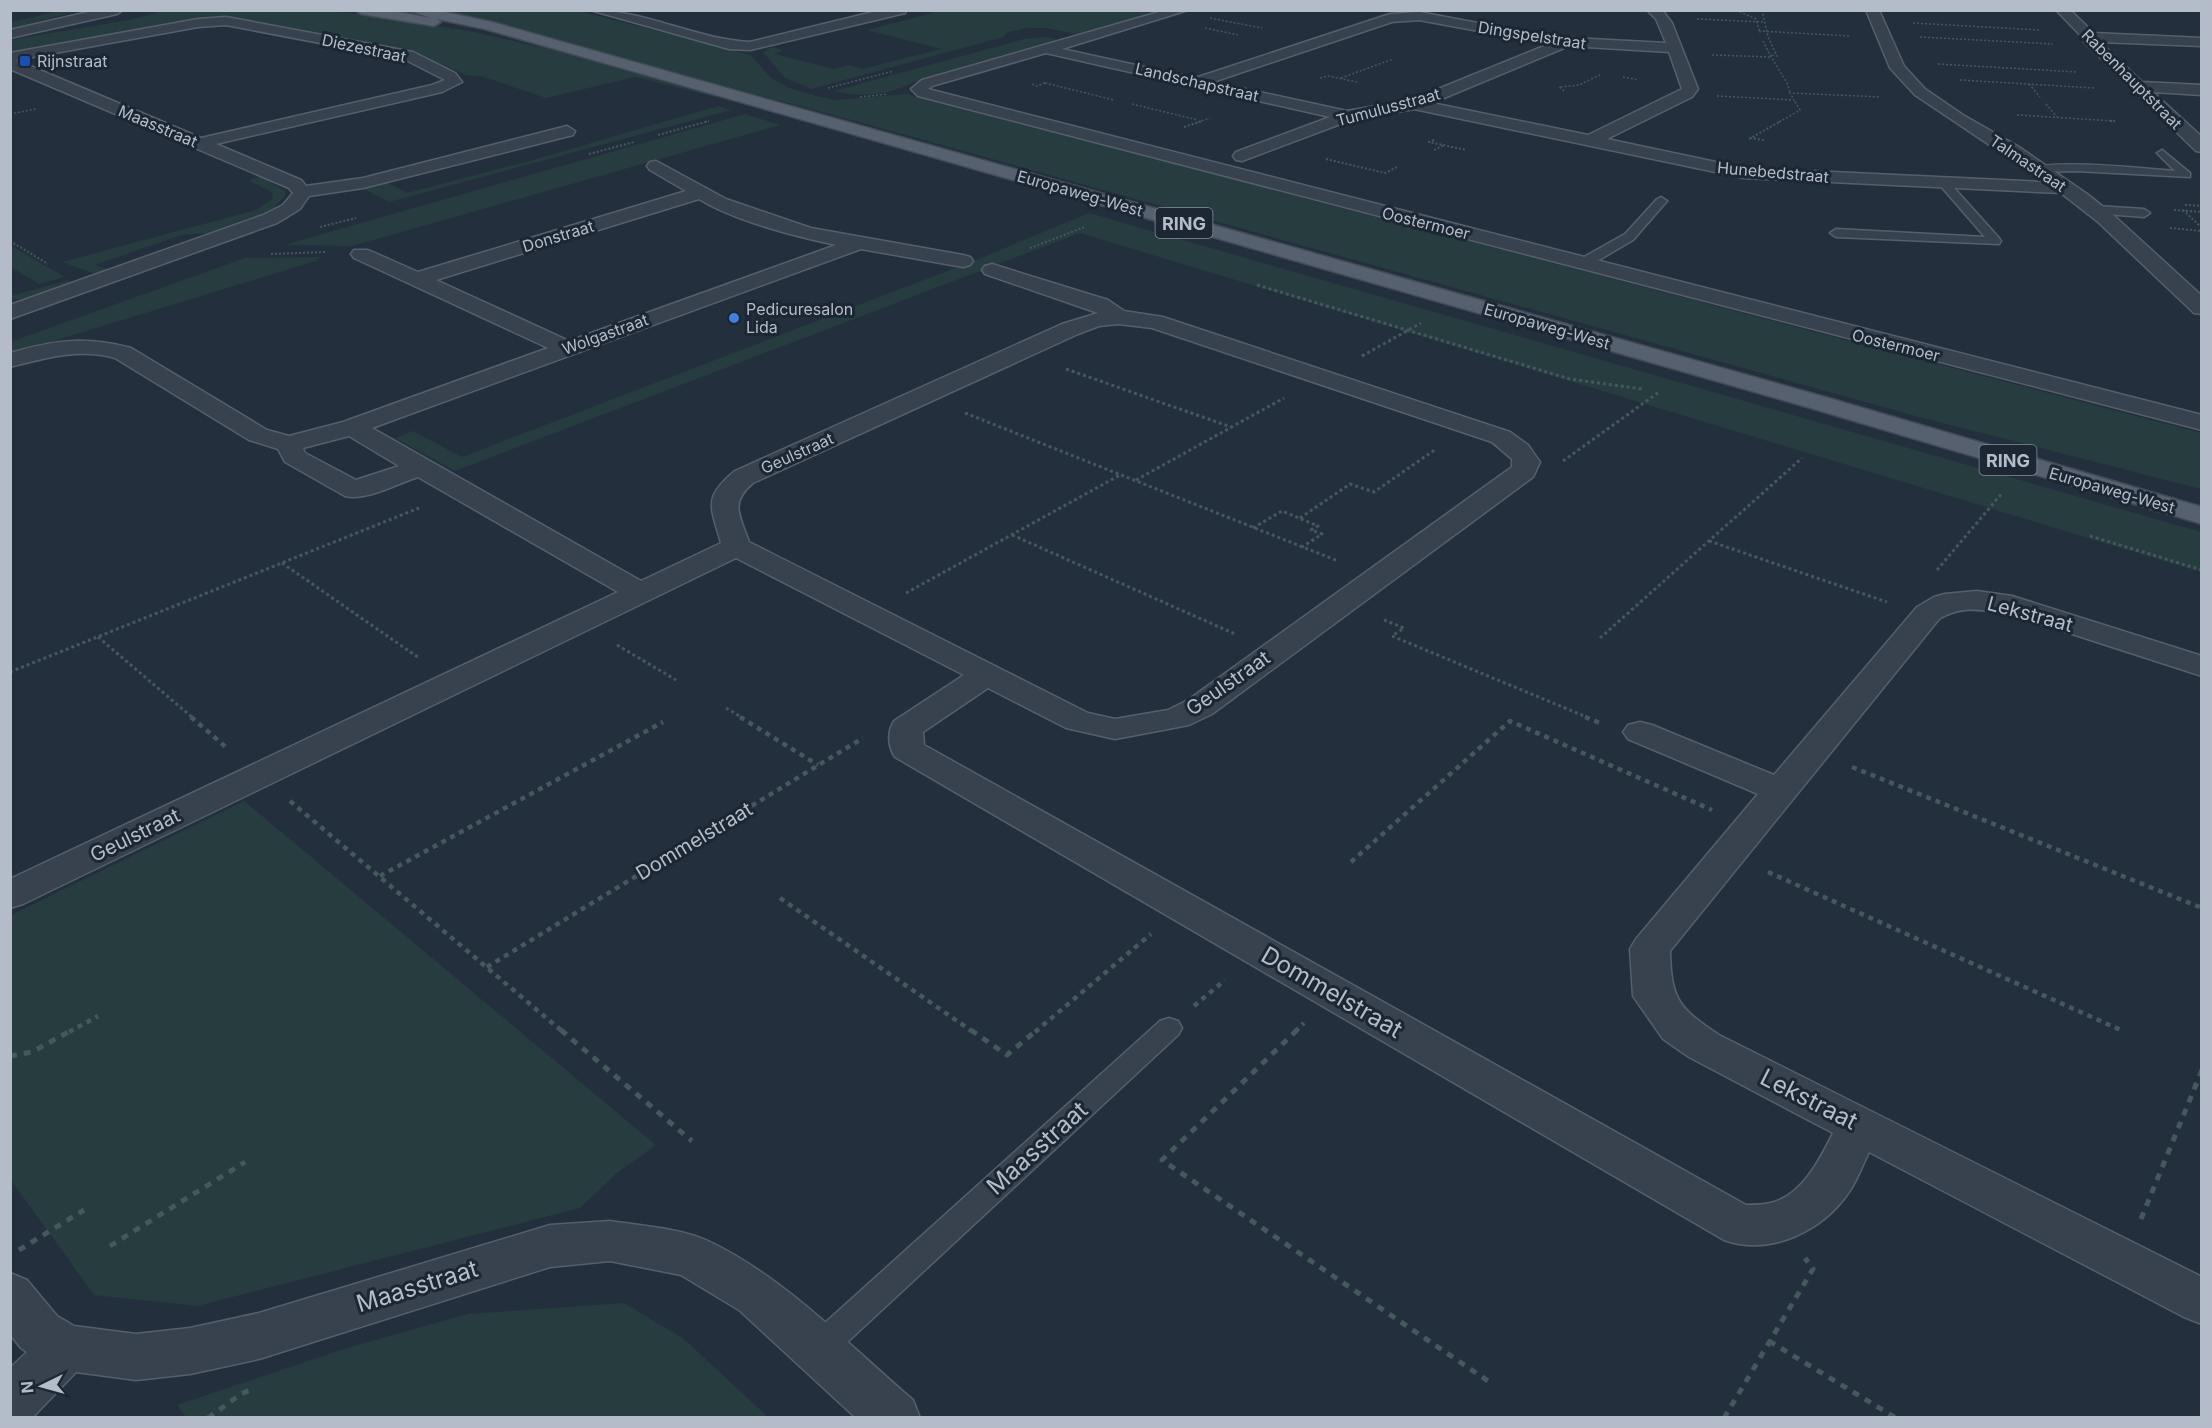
<svg xmlns="http://www.w3.org/2000/svg" width="2212" height="1428" font-family="Inter,sans-serif">
	<style>
		.green { fill: #263c3f }
		.lines { fill: none; stroke-linecap: round; stroke-linejoin: round }
		.lane-casing { stroke: #565f6c; stroke-width: 3 }
		.street-casing { stroke: #565f6c; stroke-width: 3 }
		.primary-casing { stroke: #414a57; stroke-width: 3 }
		.path-far4 { stroke: #44595c; stroke-width: 1.5; stroke-dasharray: 2 2; stroke-linecap: butt }
		.path-far3 { stroke: #44595c; stroke-width: 2; stroke-dasharray: 2 2; stroke-linecap: butt }
		.path-far2 { stroke: #44595c; stroke-width: 3; stroke-dasharray: 3 3; stroke-linecap: butt }
		.path-far1 { stroke: #44595c; stroke-width: 4.5; stroke-dasharray: 5 5; stroke-linecap: butt }
		.path { stroke: #44595c; stroke-width: 5; stroke-dasharray: 7 7; stroke-linecap: butt }
		.lane { fill: #38414e; fill-rule: evenodd }
		.street { fill: #38414e; fill-rule: evenodd }
		.primary { fill: #56606e; fill-rule: evenodd }
		.transit-dot { fill: #1a4fb4; stroke: #1d2633; stroke-width: 2 }
		.shop-dot { fill: #3f7fe0; stroke: #1d2633; stroke-width: 2 }
		.labels { text-anchor: middle; dominant-baseline: central; stroke-width: 6; stroke-linejoin: round; paint-order: stroke }
		.far-street-label { font-size: 16px; fill: #b4bcc9; stroke: #1d2633 }
		.far-poi-label { font-size: 16px; fill: #b4bcc9; stroke: #1d2633; text-anchor: start }
		.shield { fill: #1d2633; stroke: #878f9c; stroke-width: 1.5 }
		.shield-label { font-size: 18px; font-weight: bold; fill: #b4bcc9 }
		.street-label { font-size: 20px; fill: #b4bcc9; stroke: #1d2633 }
		.near-street-label { font-size: 24px; fill: #b4bcc9; stroke: #1d2633 }
	</style>
	<rect width="100%" height="100%" fill="#242f3e"/>
	<g class="green">
		<path d="M307,10L365,14L469,31L553,50L727,100L635,77L546,98L484,77L466,75L415,53L234,18H217L19,53L11,52L10,40L129,20L164,11Z"/>
		<path d="M59,11H78L11,29V22Z"/>
		<path d="M445,11H579L751,55L771,78L789,88L817,96L836,100L905,94L919,97L2201,433V489L1919,417L855,121Z"/>
		<path d="M940,11H1166L1083,35L1045,28H1029L1008,32L1004,37L811,89L784,77L763,52L772,47L783,50L775,54L834,69L849,65L862,69L941,49L867,30Z"/>
		<path d="M1048,37L1060,41L912,83C889,95 859,98 834,91L1024,39Z"/>
		<path d="M718,106L731,110L389,202L362,188L386,182L407,193L533,160Z"/>
		<path d="M745,114L780,125L352,246L284,245Z"/>
		<path d="M261,177L285,191V196L272,209L213,233L181,235L95,265L110,270L98,275L62,262L256,210L272,199L273,193L248,180Z"/>
		<path d="M1089,213L2201,532V572L1080,233L455,471L395,438L413,431L462,457L976,260Z"/>
		<path d="M11,246L65,277L39,284L11,267Z"/>
		<path d="M321,257L316,261L11,354L10,342L245,258Z"/>
		<path d="M69,280V285L33,298L11,300V296Z"/>
		<path d="M244,801L656,1145L618,1172L580,1208L197,1306L94,1295L11,1180V915Z"/>
		<path d="M624,1303L684,1339L768,1417L187,1418L177,1405L350,1347L468,1314Z"/>
	</g>
	<g class="lines">
		<g class="lane-casing">
			<g id="lane">
				<path d="M2162,150L2190,173V177L2076,171L2040,172L2034,169C2047,158 2152,169 2175,171L2157,153Z"/>
				<path d="M1943,179L1947,180L1999,238L2001,241L1999,244L1836,237L1830,233L1836,229L1985,237L1939,184V180Z"/>
				<path d="M1661,197L1667,201L1633,240L1587,267H1577L1576,264L1577,261L1625,234L1657,199Z"/>
				<path d="M2096,206L2144,209L2150,213L2144,217L2092,213V207Z"/>
				<path d="M1169,1018L1178,1021L1182,1028L1178,1035L828,1360L817,1365L806,1360L801,1350L806,1340L1160,1021Z"/>
			</g>
		</g>
		<g class="street-casing">
			<g id="street">
				<path d="M97,10H123L117,14L10,38V30Z"/>
				<path d="M590,10C645,10 695,39 750,42L881,10H906L905,13L750,50L729,49Z"/>
				<path d="M1166,10H1188L1062,49L1195,78L1390,14L1419,12L1553,37L1666,43L1656,19L1647,10H1662L1672,23L1698,89L1692,97L1607,139L1744,168L2045,182L1915,95L1890,68L1866,10H1879L1904,66L1925,89L1963,115L2019,147L2087,194L2111,213L2202,296V314L2194,313L2097,221L2061,193L1744,178L1414,109L1351,120L1242,161L1236,160L1233,156L1236,152L1330,117L1046,53L932,86L928,89L2202,415V430L918,96L911,89L922,80ZM1419,20L1549,44L1411,100L1347,111L1213,82L1392,22ZM1569,46L1669,52L1682,89L1588,135L1432,103Z"/>
				<path d="M2056,10H2070L2094,33L2202,38V46L2100,42L2142,82L2202,85V95L2153,92L2202,137V152L2196,151L2084,42L2083,38Z"/>
				<path d="M226,17L413,52L455,73L462,82L442,92L216,144L301,180L306,186L363,178L567,126L575,131L573,135L363,188L309,196L300,209L277,223L10,319V305L263,215L283,205L293,193L289,188L10,69V53L198,19ZM226,25L404,59L445,80L432,85L201,138L16,60L198,27Z"/>
				<path d="M656,161L726,199L811,228L963,255L970,257L973,261L970,265L963,267L861,249L372,428L641,581L721,543C711,507 702,498 735,471L1062,324L1098,313L985,274L982,270L985,266L992,264L1108,300L1124,311L1163,317L1510,432L1528,445L1540,462L1533,477L1212,714L1189,725L1115,739L1066,728L988,688L923,732L924,745L1746,1205C1754,1205 1763,1205 1770,1203C1801,1197 1821,1158 1833,1133L1689,1057L1663,1039L1633,996L1630,949L1636,939L1758,794L1628,739L1623,732L1628,725L1640,722L1652,725L1774,775L1917,607L1934,597L1945,594L1977,591L2012,596L2202,656V676L2007,613C1981,610 1962,605 1939,619L1670,951C1671,1000 1679,1008 1719,1035L2202,1277V1324L2184,1317L1869,1152C1863,1164 1858,1178 1851,1189C1825,1230 1771,1257 1724,1240L895,757C888,747 887,732 894,721L964,675L736,558L23,904L10,908V879L618,592L418,477C396,484 367,501 345,496L285,462L278,449L249,440L115,358C78,348 46,358 10,367V353C55,340 85,336 131,348L267,430L289,436L343,422L548,348L354,258L351,254L354,250H368L418,272L686,191L650,170L647,166L650,162ZM699,199C735,221 794,236 836,245L569,341L436,280ZM1118,324L1152,328L1492,442L1512,459V467L1188,700L1168,710L1115,719L1088,713L749,542C740,516 729,503 753,483L1078,334L1099,326ZM349,436L399,466L356,480L305,453L303,448Z"/>
				<path d="M610,1221C641,1226 679,1228 708,1241C783,1276 850,1346 913,1400L920,1418H856L739,1310L681,1275L610,1261L550,1267L259,1359L190,1374L136,1380L76,1372L32,1418H10V1368L27,1352L21,1348L10,1334V1273L27,1280L57,1316L74,1326L136,1334L190,1328L259,1313L550,1225Z"/>
			</g>
		</g>
		<g class="primary-casing">
			<path id="primary" d="M355,10H388L431,18L408,10H436L492,22L1825,397L2202,507V524L1807,407L485,29L437,19L441,22L434,26L361,14Z"/>
		</g>
		<g class="path-far4">
			<path d="M1736,10L1756,19L1760,33"/>
			<path d="M1762,10L1768,37L1777,56L1770,55L1787,83L1790,93"/>
			<path d="M1210,18L1262,28"/>
			<path d="M1697,19L1765,22"/>
			<path d="M1913,23L2040,30"/>
			<path d="M1205,28L1238,35"/>
			<path d="M1759,31L1851,36"/>
			<path d="M1920,37L2053,44"/>
			<path d="M1763,41L1770,55"/>
			<path d="M1712,55L1771,57"/>
			<path d="M1938,64L2077,72"/>
			<path d="M1623,77L1639,80"/>
			<path d="M1320,78L1328,76L1357,82"/>
			<path d="M1341,78L1393,59"/>
			<path d="M1960,80L2094,88"/>
			<path d="M1045,83L1114,100"/>
			<path d="M1032,84L1037,86L1047,82"/>
			<path d="M2029,84L2040,97"/>
			<path d="M828,88L894,71"/>
			<path d="M1564,91L1559,87L1579,85L1600,75"/>
			<path d="M1717,96L1794,100L1790,93L1881,97"/>
			<path d="M860,97L888,94"/>
			<path d="M1132,104L1198,120"/>
			<path d="M2046,104L2057,117"/>
			<path d="M10,114L36,109"/>
			<path d="M2017,115L2115,121"/>
			<path d="M705,122L709,121"/>
			<path d="M1198,122L1210,118"/>
			<path d="M1779,122L1800,110L1794,100"/>
		</g>
		<g class="path-far3">
			<path d="M2110,121H2115"/>
			<path d="M1184,127L1202,121"/>
			<path d="M658,135L709,121"/>
			<path d="M1750,138L1764,140"/>
			<path d="M1749,139L1781,121"/>
			<path d="M1434,140L1429,142L1466,150"/>
			<path d="M1434,150L1444,145"/>
			<path d="M589,154L634,142"/>
			<path d="M1326,159L1385,173L1397,167"/>
			<path d="M2185,205L2202,206"/>
			<path d="M2174,210L2202,212"/>
			<path d="M2183,210L2202,228"/>
			<path d="M320,227L356,218"/>
			<path d="M2170,228L2202,231"/>
			<path d="M10,241L48,264"/>
			<path d="M1030,248L1085,227"/>
			<path d="M271,254L326,252"/>
		</g>
		<g class="path-far2">
			<path d="M1257,285L1570,379L1642,389"/>
			<path d="M1362,356L1421,323"/>
			<path d="M1066,369L1231,427"/>
			<path d="M965,413L1338,561"/>
			<path d="M1563,461L1659,392"/>
			<path d="M1136,480L1284,398"/>
			<path d="M1300,518L1350,484L1374,492L1436,449"/>
			<path d="M1253,528L1282,511L1318,526L1311,530L1322,534L1302,547"/>
			<path d="M1012,535L1235,634"/>
			<path d="M2090,536L2202,570"/>
			<path d="M1709,541L1887,602"/>
			<path d="M282,563L419,658"/>
			<path d="M1937,570L2003,492"/>
			<path d="M906,593L1120,475"/>
			<path d="M1384,620L1404,628L1392,636L1589,718"/>
			<path d="M98,637L193,718"/>
			<path d="M1600,638L1802,458"/>
			<path d="M617,645L676,680"/>
			<path d="M10,672L419,508"/>
			<path d="M726,708L743,718"/>
		</g>
		<g class="path-far1">
			<path d="M191,717L227,748"/>
			<path d="M740,717L818,765"/>
			<path d="M1585,717L1600,723"/>
			<path d="M1852,767L2202,908"/>
			<path d="M290,801L563,1032"/>
			<path d="M1351,862L1510,721L1712,810"/>
			<path d="M1768,872L2123,1031"/>
			<path d="M380,876L663,722"/>
			<path d="M780,898L973,1032"/>
			<path d="M487,967L863,738"/>
			<path d="M1194,1006L1225,980"/>
			<path d="M69,1032L98,1016"/>
			<path d="M1035,1032L1151,934"/>
			<path d="M1295,1032L1304,1023"/>
		</g>
		<g class="path">
			<path d="M561,1030L692,1141"/>
			<path d="M971,1030L1007,1055L1037,1030"/>
			<path d="M1297,1030L1162,1160L1488,1381"/>
			<path d="M10,1056L32,1052L72,1030"/>
			<path d="M2141,1219L2202,1070"/>
			<path d="M110,1246L245,1162"/>
			<path d="M19,1250L84,1210"/>
			<path d="M1769,1341L1896,1418"/>
			<path d="M208,1418L241,1394L252,1389"/>
			<path d="M1724,1418L1813,1269L1805,1258"/>
		</g>
		<use href="#lane" class="lane"/>
		<use href="#street" class="street"/>
		<use href="#primary" class="primary"/>
	</g>
	<rect class="transit-dot" x="19" y="55" width="12" height="12" rx="3"/>
	<circle class="shop-dot" cx="734" cy="318" r="6"/>
	<g class="labels">
		<g class="far-street-label">
			<text transform="translate(1532 35) rotate(9)">Dingspelstraat</text>
			<text transform="translate(364 48) rotate(12)">Diezestraat</text>
			<text transform="translate(2132 79) rotate(45)">Rabenhauptstraat</text>
			<text transform="translate(1197 82) rotate(13)">Landschapstraat</text>
			<text transform="translate(1388 107) rotate(-15)">Tumulusstraat</text>
			<text transform="translate(158 126) rotate(23)">Maasstraat</text>
			<text transform="translate(2028 163) rotate(34)">Talmastraat</text>
			<text transform="translate(1773 172) rotate(5)">Hunebedstraat</text>
			<text transform="translate(1080 193) rotate(16)">Europaweg-West</text>
			<text transform="translate(1426 223) rotate(14)">Oostermoer</text>
			<text transform="translate(558 236) rotate(-17)">Donstraat</text>
			<text transform="translate(1547 326) rotate(16)">Europaweg-West</text>
			<text transform="translate(605 334) rotate(-20)">Wolgastraat</text>
			<text transform="translate(1896 345) rotate(14)">Oostermoer</text>
			<text transform="translate(797 453) rotate(-24)">Geulstraat</text>
			<text transform="translate(2112 490) rotate(16)">Europaweg-West</text>
		</g>
		<g class="far-poi-label">
			<text x="37" y="61">Rijnstraat</text>
			<text x="746" y="309">Pedicuresalon<tspan x="746" dy="18">Lida</tspan></text>
		</g>
		<g class="shield">
			<rect x="1155.5" y="208" width="57" height="30" rx="4.5"/>
			<rect x="1979.5" y="445" width="57" height="30" rx="4.5"/>
		</g>
		<g class="shield-label">
			<text x="1184" y="223">RING</text>
			<text x="2008" y="460">RING</text>
		</g>
		<g class="street-label">
			<text transform="translate(2030 614) rotate(15)">Lekstraat</text>
			<text transform="translate(1228 683) rotate(-35)">Geulstraat</text>
			<text transform="translate(135 835) rotate(-26)">Geulstraat</text>
			<text transform="translate(694 841) rotate(-31)">Dommelstraat</text>
		</g>
		<g class="near-street-label">
			<text transform="translate(1332 992) rotate(30)">Dommelstraat</text>
			<text transform="translate(1809 1099) rotate(27)">Lekstraat</text>
			<text transform="translate(1037 1148) rotate(-42)">Maasstraat</text>
			<text transform="translate(417 1286) rotate(-17)">Maasstraat</text>
		</g>
	</g>
	<rect width="2212" height="1428" fill="none" stroke="#b4bcc9" stroke-width="24"/>
	<g transform="translate(42 1386) rotate(265)" stroke="#1d2633" stroke-width="4.5" paint-order="stroke">
	<path d="M0-4.5L10 22L0 15L-10 22Z" fill="#b4bcc9"/>
	<text y="-9" font-size="16" font-weight="bold" text-anchor="middle" fill="#b4bcc9">N</text>
	</g>
</svg>
